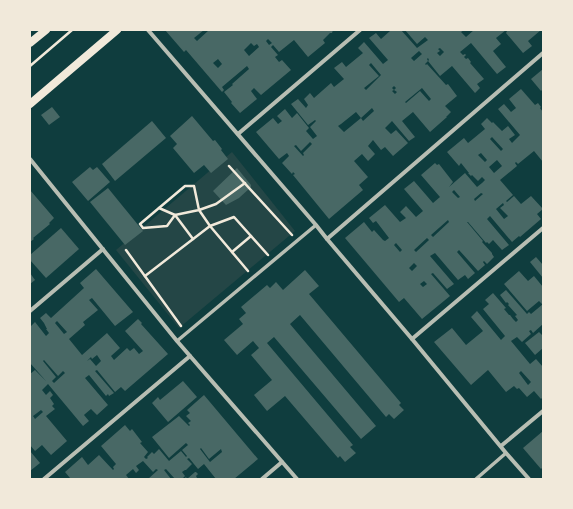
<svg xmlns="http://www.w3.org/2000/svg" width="573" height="509" font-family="'Space Grotesk',sans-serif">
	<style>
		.green { fill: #244646 }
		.building { fill: #486865; fill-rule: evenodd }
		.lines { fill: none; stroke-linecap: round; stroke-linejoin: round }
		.path { stroke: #f1e9da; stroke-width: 2.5 }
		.pedestrian { stroke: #b8beb3; stroke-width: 3.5 }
		.minor { stroke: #b8beb3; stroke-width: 4 }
		.secondary { stroke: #f1e9da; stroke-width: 8 }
	</style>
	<rect width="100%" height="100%" fill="#0f3d3e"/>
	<path class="green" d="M232,152L295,231L179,328L116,250Z"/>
	<g class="building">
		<path d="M165,30H204L194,38L197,41L209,30H256L257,31L259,30H333L332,33H330L323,40L325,43L308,57L294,40L279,52L273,45L271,47L278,55L275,57L279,62L282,60L291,70L261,95L254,88L251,91L257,99L240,113L231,103L232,102L224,92L233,85L232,84L249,69L247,66L222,87L224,90L222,92L186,50L184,52ZM268,39L272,43L269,45L266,41ZM251,43L254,46L257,44L259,47L249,56L244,50ZM218,59L222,64L218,68L213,63Z"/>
		<path d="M389,30H401L417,48L428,40L425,37L417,44L405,30H431L432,31L434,30H464L461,32L466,37L474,30H506L496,38L501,44L493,51L506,67L497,74L471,43L460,52L463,55L465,54L466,55L464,57L466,59L468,58L471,62L470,63L484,79L477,84L480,88L475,93L452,66L440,76L428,61L429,60L428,58L427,59L428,61L425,64L426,65L427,64L446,85L448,84L457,96L445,106L451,112L446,117H447L430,132L413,112L402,121L415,137L409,141L392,121L385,128L391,134L396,130L408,143L393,156L385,147L381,150L373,140L368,146L375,154L368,161L362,154L354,161L368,177L359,185L363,190L329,219L293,175L295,174L293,172L292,174L282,163L289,156L287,153L279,159L256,132L273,118L278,124L282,121L277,116L285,109L292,118L297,113L309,128L306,131L313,139L317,136L310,127L316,121L315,120L308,125L291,104L298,99L306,108L308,105L304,99L310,93L314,98L331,83L334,87L344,79L334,68L342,62L346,67L363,53L358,48L364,42L383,64L388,60L369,38L376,33L381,39L390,31ZM440,48L444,52L440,56L437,53L440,51L438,49ZM419,51L422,54L414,61L411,58ZM371,63L381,75L366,90L364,88L379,76L369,65ZM394,86L396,88L394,90L397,92L395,94L392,91L394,90L392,88ZM422,88L431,99L429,101L420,91L406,103L405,102ZM372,108L374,111L363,121L361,118L344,132L338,126L341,124L356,112L361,118ZM310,142L312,144L303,153L304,155L303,156L294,146L296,145L301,151Z"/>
		<path d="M506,30H541L528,41L532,46L523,53L506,33L507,31Z"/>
		<path d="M543,69V89L541,91L531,79Z"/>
		<path d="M521,89L535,105L538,103L541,107L540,108L543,112V162L534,151L518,164L516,162L515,163L517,166L500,180L513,195L506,201L507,202L514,196L521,204L531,196L543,209L537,214L541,219L520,237L519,236L512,242L490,216L487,219L509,245L502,250L493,240L489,244L487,242L486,243L468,222H467L483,241L482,242L492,253V254L494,257L487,264L484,261L483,262L485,265L478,271L459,250L457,252L475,273L468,279L465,275L458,280L435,253L430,256L454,284L447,289L433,273L431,274L450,296L422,319L404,298L399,302L345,238L364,222L372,232L374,230L383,240L385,241L389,238L376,221L373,223L369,218L385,205L400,222L406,218L400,212L406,206L416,217L423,211L404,189L414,181L433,203L440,197L421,175L435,163L437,165L439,164L453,182L449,187L465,173L477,187L482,183L485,180L482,177L478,181L472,175L471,176L468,173H469L461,163L459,166L447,152L464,138L468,143L485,129L481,124L487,118L492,123L493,122L502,131L508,126L515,135L509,139L512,143L520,135L498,109L504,104L511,112L516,108L509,99ZM492,137L503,149L501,151L490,139ZM481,153L487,160L485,162L478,155ZM497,160L502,166L494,173L489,167ZM454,190L460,197L458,198L452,192ZM481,193L483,194L475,201L474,199ZM503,203L504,205L500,208L508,216L504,219L496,209ZM448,220L449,222L433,237L431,235ZM427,238L429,240L416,252L414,250ZM396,243L402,250L400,252L394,245ZM414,263L417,266L412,271L409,268ZM424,281L427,284L423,287L420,284Z"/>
		<path d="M52,107L60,117L49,125L41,115Z"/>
		<path d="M192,116L213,141L215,140L222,149L221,150L228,159L211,173L204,165L194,173L173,148L177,144L170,136Z"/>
		<path d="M152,121L166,138L115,181L102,164Z"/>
		<path d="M90,167L93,170L97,167L110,182L88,201L72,182Z"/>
		<path d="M237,168L251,185V187L239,198L226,205L213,191Z"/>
		<path d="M108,188L143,231L125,245L90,202Z"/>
		<path d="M30,190L54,218L49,223L50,224L33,238L34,239L30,242Z"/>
		<path d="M61,228L79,249L46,278L30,260V255Z"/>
		<path d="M536,257L543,265V278L530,262Z"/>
		<path d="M96,269L133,312L115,326L92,298L89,300L98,310L83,322L85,325L69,339L82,355L107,333L120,348L111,356L114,360L127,348L130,351L134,348L139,354L143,351L125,331L138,319L142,323L141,324L168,354L125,391L121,387L115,392L97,370L95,371L114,393L109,396L108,394L106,396L89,375L85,378L108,405L97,415L91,409L85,414L84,415L89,421L83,426L48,384L42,390L46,395L50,391L53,395L50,398L54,404L52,406L55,409L46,416L67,441L51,455L42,445L35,451L30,445V374L35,370L46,381L30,363V327L35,322L46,336L49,333L46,329H47L44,323L40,318L46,313L51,318L84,288L80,283ZM57,321L67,332L64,334L55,323ZM97,355L101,361L96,366L90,359L87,361L91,357L92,359ZM44,360L58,376L63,371L65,373L54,383L52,381L56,377L43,361ZM41,410L43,412L35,419L33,416Z"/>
		<path d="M305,270L319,286L309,294L401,403L399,405L404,410L394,419L389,414L386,417L300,315L290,324L376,426L361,439L274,337L267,343L353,445L350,447L356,453L345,462L340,456L338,458L285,396L267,411L254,395L272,380L251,355L259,348L253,341L237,355L224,340L243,324L239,319L246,313L241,307L267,285L270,288L276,282L283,290Z"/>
		<path d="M519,271L528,281L534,276L543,287V296L542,297L543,299V303L542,304L539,301L527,311L504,284Z"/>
		<path d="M30,273L35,280L30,284Z"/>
		<path d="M506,290L527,314L529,312L531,314L543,304V324L533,333L531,330L529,331L531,334L522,342L517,337L511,341L530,364L536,359L543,367V369L542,370L543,372V397L541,399L534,391L527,397L519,388L517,389L514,386L506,392L488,370L471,385L434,342L452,328L466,345L483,331L471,317L477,311L501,340L505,336L483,309L489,304L485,300L493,293L506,308L504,309L509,315H510L513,319L516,322L518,320L515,316L517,315L508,305L509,304L507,302L506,303L500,295ZM521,371L531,382L528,385L519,373Z"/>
		<path d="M539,332L543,336V348L535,355L525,343Z"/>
		<path d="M183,381L197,397L168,422L152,403L158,397L160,400Z"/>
		<path d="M204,395L258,459L234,479H216L204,464L198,469L189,458L187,459L192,464L186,470H185L182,472L185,476L182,479H175L166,469L164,470L171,479H148L158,470L156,469L153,472L143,461L136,466L139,470L136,473L133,469L126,475L129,479H68L70,478L65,472L82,457L88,465L99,455L113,470L114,469L113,467L116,464L101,446L125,425L130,431L132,429L142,442L140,443L148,452L144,457L146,459L148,458L147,457L152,452L154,454L159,449L169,461L181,451L186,457L187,456L182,450L188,445L186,443L169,458L152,437L179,416L189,426L190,425L188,423L191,421L186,416L190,413L187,410ZM201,448L209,459L221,449L222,452L210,462L200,449Z"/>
		<path d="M543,431V467L541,469L523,448Z"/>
		<path d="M30,451L40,463L30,471Z"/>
		<path d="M195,472H196L198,474L196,476L197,478L195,479H184L186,477L187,479Z"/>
	</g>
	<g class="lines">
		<g class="path">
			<path d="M30,66L72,30"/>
			<path d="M229,166L292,235"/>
			<path d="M245,183L216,204L199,210L175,215L167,226L143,228L140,224L185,186H194L199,210L210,226L248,271"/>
			<path d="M159,208L175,215L193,239"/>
			<path d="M126,250L181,326"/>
			<path d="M232,252L251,236"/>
			<path d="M145,276L210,226L234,217L268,255"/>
		</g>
		<g class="pedestrian">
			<path d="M177,341L316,225"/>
			<path d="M476,479L506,453"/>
		</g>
		<g class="minor">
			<path d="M148,30L316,225L327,239L412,339L506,453L529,479"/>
			<path d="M238,134L360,30"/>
			<path d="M30,159L177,341L297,479"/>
			<path d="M327,239L543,53"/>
			<path d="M30,311L103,249"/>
			<path d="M412,339L543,228"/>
			<path d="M501,446L543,411"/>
			<path d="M44,479L190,356"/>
			<path d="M262,479L282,462"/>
		</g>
		<g class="secondary">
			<path d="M30,43L46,30"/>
			<path d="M30,104L117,30"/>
		</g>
	</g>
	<rect width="573" height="509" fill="none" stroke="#f1e9da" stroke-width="62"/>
</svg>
